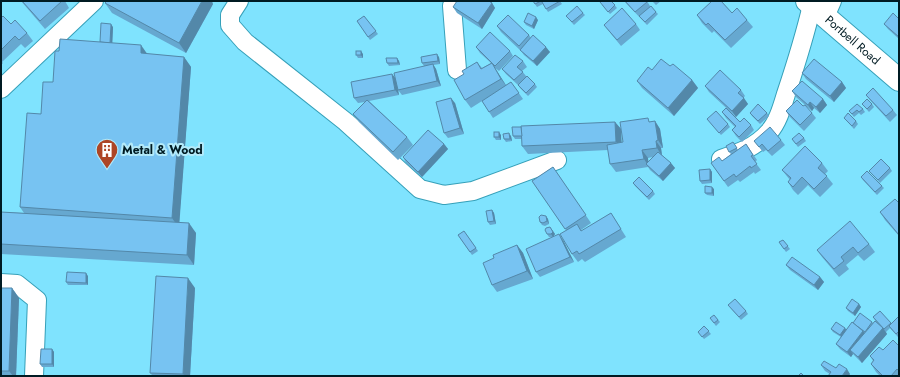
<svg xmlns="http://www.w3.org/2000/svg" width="900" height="377" font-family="Jost,sans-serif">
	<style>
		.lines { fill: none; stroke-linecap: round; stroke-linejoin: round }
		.minor-casing { stroke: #36a0b9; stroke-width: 20 }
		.major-casing { stroke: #36a0b9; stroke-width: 24 }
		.minor { stroke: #fff; stroke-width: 18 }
		.major { stroke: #fff; stroke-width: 22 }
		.wall { fill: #66a8d0; fill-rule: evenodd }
		.shaded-wall { fill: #5388a9 }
		.building { fill: #77c3f2; stroke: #5388a9 }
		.labels { text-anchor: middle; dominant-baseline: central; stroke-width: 4; stroke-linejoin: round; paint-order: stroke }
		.street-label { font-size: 12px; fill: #001b23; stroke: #b3eafa }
		.poi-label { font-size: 12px; font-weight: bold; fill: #001b23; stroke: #b3eafa; text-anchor: start }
	</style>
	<rect width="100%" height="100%" fill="#7fe3fe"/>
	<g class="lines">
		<g class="minor-casing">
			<g id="minor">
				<path d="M239,1L230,15V25L245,42L346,122L420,189L444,195L473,191L557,160"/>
				<path d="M825,17L832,1"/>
				<path d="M457,70L452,6L458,1"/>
				<path d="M1,89L94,1"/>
				<path d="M721,159C739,153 756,147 769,132C778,122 782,107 786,94C796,64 805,35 812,5"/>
				<path d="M1,283L17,284L37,300L34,376"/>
			</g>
		</g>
		<g class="major-casing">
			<g id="major">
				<path id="s1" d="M807,1L899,80"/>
			</g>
		</g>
		<use href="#minor" class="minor"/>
		<use href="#major" class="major"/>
	</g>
	<g class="wall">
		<path d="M21,1H65L69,8L45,29Z"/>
		<path d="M533,1H560L562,4L548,12L543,4L537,7Z"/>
		<path d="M611,1L617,8L610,14L602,5Z"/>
		<path d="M624,1H647L650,6L658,14L647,25Z"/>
		<path d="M652,1H661L656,5Z"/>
		<path d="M712,1H722H721L732,13L747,20L753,27L731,48L714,31L712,33L702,23L697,15Z"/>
		<path d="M105,3L213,4L186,53L112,13Z"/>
		<path d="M492,3L495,8L482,29L457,13L453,7Z"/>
		<path d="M583,13L585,15L574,25L566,16Z"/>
		<path d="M364,16L378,34L370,40L357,21Z"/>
		<path d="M1,18L11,24L27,33L33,41L25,48L21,44L2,62L3,63L1,65Z"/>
		<path d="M899,19V39L888,29L884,24Z"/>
		<path d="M538,20L534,29L526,25L524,22Z"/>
		<path d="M636,24L640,30L621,46L608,30L604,25Z"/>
		<path d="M497,26L529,35L531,38L550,52L537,66L524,55L521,51L501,32Z"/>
		<path d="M113,27L112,43L147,54L184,57L191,67L179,222L196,233L194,265L1,254V212L24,213L20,207L41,114L53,82L59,51L100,42Z"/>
		<path d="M476,47L510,51L513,56L499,71L494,67L506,85L511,82L523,99L493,118L482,101L471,108L465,100L464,74L477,62L482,68L491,63L480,53Z"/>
		<path d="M363,54V58H358L356,55Z"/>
		<path d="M439,57L440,64L433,65L436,69L441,86L402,95L398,90L424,66L422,63Z"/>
		<path d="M397,58L399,61L400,65L389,66L387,63Z"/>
		<path d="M523,61L527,67L522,71L526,76L535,84L537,87L528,96L520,88L518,85L506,74L502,69Z"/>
		<path d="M670,66L692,80L698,88L674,116L642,88L637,81L652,70Z"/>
		<path d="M802,73L842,82L846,88L834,102L806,79Z"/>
		<path d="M392,74L396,79L399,95L369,101L407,137L413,145L398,160L359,122L353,114L365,102L358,103L354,98Z"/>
		<path d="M705,86L741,90L745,96L743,98L748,104L736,117L709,92Z"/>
		<path d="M792,91L823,99L827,105L820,113L814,108L812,111L796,97Z"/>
		<path d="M866,95L893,110L897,115L890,122L870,100Z"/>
		<path d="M455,103L464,134L448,138L444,133Z"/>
		<path d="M862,104H872L874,107L869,112Z"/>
		<path d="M863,109L865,112L861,115L859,113L854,117L849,111Z"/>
		<path d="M786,111L812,113L816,118L804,131L789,116Z"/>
		<path d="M722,112L740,122L751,125L754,130L742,142L736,136L732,130L735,127L726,118Z"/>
		<path d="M750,113H767L769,116L760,124L752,116Z"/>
		<path d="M844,118L856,121L858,124L854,129Z"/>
		<path d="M707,119L728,124L730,127L721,135Z"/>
		<path d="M655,121L660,129L663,148H661L662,155L675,168L663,181L650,170L648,167L616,172L610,164L608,150L528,154L522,146V139H515L513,136L615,122L621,129V143L623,142L651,122ZM653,157L648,162V158Z"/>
		<path d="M501,135V140H496L494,137Z"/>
		<path d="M511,136L512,141L506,142L504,139Z"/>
		<path d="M804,138L806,141L798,147L792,139Z"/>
		<path d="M781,140L785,145L772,156L766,150L763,152L754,141Z"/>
		<path d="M444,144L448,149L422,177L406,163L403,157Z"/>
		<path d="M746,144L757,160L755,162L761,170L755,174L754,172L740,182L738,180L728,187L711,163L722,161L731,154L729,152L735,145L738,150Z"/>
		<path d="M822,163L828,171L825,174L833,184L820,197L808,185L798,195L793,190L788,182L790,180L782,170Z"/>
		<path d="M553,167L591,223L581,230L582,231L611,213L626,237L585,262L582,259L578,262L572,254L566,230L532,181Z"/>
		<path d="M890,168L892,171L880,183L869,171Z"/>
		<path d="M710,169L712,172V183L702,184L700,181Z"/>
		<path d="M861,177L882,186L884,188L877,195L863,180Z"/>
		<path d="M633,183L653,191L655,194L649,200L635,186Z"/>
		<path d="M714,189V196L707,195L705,193Z"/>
		<path d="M899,203V236L885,220L880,212Z"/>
		<path d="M492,210L494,213L496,224L490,225L488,222Z"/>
		<path d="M546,216L548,219L549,224L545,226L542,225L540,222Z"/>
		<path d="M552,230L555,234L553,237H549L547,234Z"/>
		<path d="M464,231L478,251L472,255L458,235Z"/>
		<path d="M563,240L574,262L540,277L536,272Z"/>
		<path d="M783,240L790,249L786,252L779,242Z"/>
		<path d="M869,244L875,252L864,261L858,255L846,265L849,269L839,277L822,257L817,250Z"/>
		<path d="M517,245L523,253L533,279L497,292L492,285L494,258Z"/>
		<path d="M786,265L820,277L824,282L818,290L790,270Z"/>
		<path d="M88,276V285H68L66,282Z"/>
		<path d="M1,288H12L19,298L16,376H1Z"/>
		<path d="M195,288L190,376H153L150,373Z"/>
		<path d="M859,304L861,307L855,316L848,311L846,308Z"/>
		<path d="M728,305L746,311L748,314L741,320Z"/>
		<path d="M880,311L891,324L899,316V336L898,337L890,328L886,332L887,334L862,363L853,354L851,357L840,349L836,344L841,337L833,332L831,329L845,328L846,330L853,323L872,322L873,323H877L873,317Z"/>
		<path d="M714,315L720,322L716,326L710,318Z"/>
		<path d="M704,326L711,334L704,339L698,332Z"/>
		<path d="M899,346V376H880L876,372L871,364L873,361L870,356L883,350Z"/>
		<path d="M52,349L54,352V367H42L40,364Z"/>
		<path d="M821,365L836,368L850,374H830L825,371Z"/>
	</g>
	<g class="shaded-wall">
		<path d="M202,1H212L213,4L186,53L179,43Z"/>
		<path d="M492,3L495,8L482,29L478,23Z"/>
		<path d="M536,17L538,20L534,29L532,26Z"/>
		<path d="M111,24L113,27L112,50L110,47Z"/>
		<path d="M141,45L148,55L141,53Z"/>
		<path d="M546,47L550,52L537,66L533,61Z"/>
		<path d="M361,51L363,54V58L361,55Z"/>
		<path d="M437,54L439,57L440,64L438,61Z"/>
		<path d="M184,57L191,67L179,228L172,218Z"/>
		<path d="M397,58L399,61L400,65L398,63Z"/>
		<path d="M492,63L507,87L501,79Z"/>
		<path d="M433,64L436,69L441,86L437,81Z"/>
		<path d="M392,74L396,79L399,95L395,90Z"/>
		<path d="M692,80L698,88L674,116L668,108Z"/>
		<path d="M842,82L846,88L834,102L830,96Z"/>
		<path d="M451,98L455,103L464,134L460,128Z"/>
		<path d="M744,98L748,104L736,117L732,111Z"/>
		<path d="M823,99L827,105L820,113L816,107Z"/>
		<path d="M810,102L814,108L812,111L808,105Z"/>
		<path d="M655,121L660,129L663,148L658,140Z"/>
		<path d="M615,122L621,129L622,149L616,142Z"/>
		<path d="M499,132L501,135V140L499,137Z"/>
		<path d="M509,133L511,136L512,141L510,139Z"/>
		<path d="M656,141L661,148L662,156L657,148Z"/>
		<path d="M444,144L448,149L422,177L418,172Z"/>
		<path d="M642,150L648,158L649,167L644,159Z"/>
		<path d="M671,163L675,168L663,181L659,176Z"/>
		<path d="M710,169L712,172V183L710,180Z"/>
		<path d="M712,187L714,189V196L712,193Z"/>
		<path d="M492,210L494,213L496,224L494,221Z"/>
		<path d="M546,216L548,219L549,224L547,221Z"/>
		<path d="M189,223L196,233L194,265L187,255Z"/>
		<path d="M550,227L555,234L553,237L551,234Z"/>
		<path d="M559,234L563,240L574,262L570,257Z"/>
		<path d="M517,245L523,253L533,279L527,271Z"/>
		<path d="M86,273L88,276V285L86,283Z"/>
		<path d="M820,277L824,282L818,290L814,285Z"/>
		<path d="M188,278L195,288L190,376H184L183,374Z"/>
		<path d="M12,288L19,298L16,376H13L9,371Z"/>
		<path d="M859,304L861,307L855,316L853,313Z"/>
		<path d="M845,328L847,331L842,338L840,335Z"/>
		<path d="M883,328L887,334L862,363L858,357Z"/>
		<path d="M863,331L867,336L850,350L853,354L851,357L847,352Z"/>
		<path d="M52,349L54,352V367L52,364Z"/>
		<path d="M847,369L850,374L849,376H842Z"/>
	</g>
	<g class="building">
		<path d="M22,1H62L40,21Z"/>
		<path d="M107,1H202L179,43L105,3Z"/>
		<path d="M457,1H489L492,3L478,23L453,7Z"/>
		<path d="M533,1H541L535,4Z"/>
		<path d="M543,1H560L546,9L542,2Z"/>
		<path d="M602,1H611L615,5L608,12L600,2Z"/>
		<path d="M625,1H646L647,2L635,12Z"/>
		<path d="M712,1H721L732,13L737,8L747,20L725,40L708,23L706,25L697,15Z"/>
		<path d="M577,6L583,13L572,22L566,16Z"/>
		<path d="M651,6L656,12L645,22L639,16Z"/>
		<path d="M622,8L636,24L617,40L604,25Z"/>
		<path d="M528,13L536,17L532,26L524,22Z"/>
		<path d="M893,13L899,19V37L884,24Z"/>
		<path d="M508,15L529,35L519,46L497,26Z"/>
		<path d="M3,16L11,24L15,20L27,33L19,40L15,36L1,50V18Z"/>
		<path d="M364,16L376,31L368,37L357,21Z"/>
		<path d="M101,23L111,24L110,43L100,42Z"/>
		<path d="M490,32L510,51L495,66L476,47Z"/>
		<path d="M533,35L546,47L533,61L520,50Z"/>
		<path d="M60,39L141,45V53L184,57L172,218L20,207L27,113L41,114L43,82H53L55,51H59Z"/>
		<rect x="356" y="51" width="5" height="4"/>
		<path d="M437,54L438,61L422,63L421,57Z"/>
		<path d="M515,55L523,61L517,67L523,72L514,80L502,69Z"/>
		<path d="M386,58H397L398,63H387Z"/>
		<path d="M661,59L670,66L673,64L692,80L668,108L637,81L648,67L652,70Z"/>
		<path d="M814,59L842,82L830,96L802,73Z"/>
		<path d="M477,62L481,69L492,63L501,79L465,100L454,80L464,74L462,71Z"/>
		<path d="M433,64L437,81L398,90L394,73Z"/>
		<path d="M720,70L741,90L738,93L744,98L732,111L705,86Z"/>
		<path d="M392,74L395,90L354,98L351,82Z"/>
		<path d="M527,76L535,84L526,93L518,85Z"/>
		<path d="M802,81L823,99L816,107L810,102L808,105L792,91Z"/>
		<path d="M511,82L519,93L489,112L482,101Z"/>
		<path d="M873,88L893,110L886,116L866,95Z"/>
		<path d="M451,98L460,128L444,133L436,102Z"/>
		<path d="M867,99L872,104L867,109L862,104Z"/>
		<path d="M367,100L407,137L393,152L353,114Z"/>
		<path d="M797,100L803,106L805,105L812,113L800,125L786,111Z"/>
		<path d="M758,104L767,113L758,121L750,113Z"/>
		<path d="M857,104L863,109L859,112L857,110L852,114L849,111Z"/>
		<path d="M726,108L740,122L744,118L751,125L739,137L732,130L736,126L722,112Z"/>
		<path d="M716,111L728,124L719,133L707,119Z"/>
		<path d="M848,113L856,121L852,126L844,118Z"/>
		<path d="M648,118L649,122L655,121L658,140L656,141L657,148L642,150L644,159L610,164L607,145L623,142L620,122Z"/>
		<path d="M615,122L616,142L522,146L521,126Z"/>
		<path d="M512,127H521L522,136H513Z"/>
		<path d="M770,127L781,140L768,151L762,144L759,147L754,141Z"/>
		<path d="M428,130L444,144L418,172L403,157Z"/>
		<rect x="494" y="132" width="5" height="5"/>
		<path d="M509,133L510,139H504L503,134Z"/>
		<path d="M799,133L804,138L796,144L792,139Z"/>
		<path d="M733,142L737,148L729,152L726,146Z"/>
		<path d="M746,144L753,155L751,156L757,164L751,168L750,166L736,177L734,174L724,181L711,163L719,157L722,161Z"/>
		<path d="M805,146L822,163L818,168L827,176L814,189L802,177L793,187L788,182L791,178L782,170Z"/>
		<path d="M658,152L671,163L659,176L646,164Z"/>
		<path d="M881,159L890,168L878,180L869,171Z"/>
		<path d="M553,167L586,215L565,229L532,181Z"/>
		<path d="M710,169V180L700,181L699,170Z"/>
		<path d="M867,171L882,186L875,192L861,177Z"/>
		<path d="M639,177L653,191L647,197L633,183Z"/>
		<path d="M705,186L712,187V193H705Z"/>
		<path d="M895,199L899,203V235L880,212Z"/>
		<path d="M492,210L494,221L488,222L486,211Z"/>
		<path d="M1,212L189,223L187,255L1,244Z"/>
		<path d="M611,213L621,229L579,254L577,251L572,254L560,234L577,224L581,231Z"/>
		<path d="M541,215L546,216L547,221L543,223L540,222L539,217Z"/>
		<path d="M850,221L869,244L858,253L853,247L841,257L844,261L834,269L817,250Z"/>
		<path d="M550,227L553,232L551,234H547L545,230L546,228Z"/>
		<path d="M464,231L476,248L470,252L458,235Z"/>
		<path d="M559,234L570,257L536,272L526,249Z"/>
		<path d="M783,240L788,246L784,249L779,242Z"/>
		<path d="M517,245L527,271L492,285L483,263L494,258L493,255Z"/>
		<path d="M792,257L820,277L814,285L786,265Z"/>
		<path d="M67,272L86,273V283L66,282Z"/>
		<path d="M156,276L188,278L183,374L150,373Z"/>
		<path d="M1,288H12L9,371H1Z"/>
		<path d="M735,299L746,311L739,317L728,305Z"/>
		<path d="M852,299L859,304L853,313L846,308Z"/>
		<path d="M880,311L891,323L884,329L873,317Z"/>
		<path d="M860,313L872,322L865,332L853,323Z"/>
		<path d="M714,315L718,320L714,323L710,318Z"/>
		<path d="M899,316V331L896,334L889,326Z"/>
		<path d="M875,321L883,328L858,357L850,350Z"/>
		<path d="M836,322L845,328L840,335L831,329Z"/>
		<path d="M852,322L863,331L847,352L836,344Z"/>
		<path d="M704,326L709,331L702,337L698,332Z"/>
		<path d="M893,340L899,346V371L897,369L891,376H883L871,364L874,360L870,356L879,347L883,350Z"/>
		<path d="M41,349H52V364H40Z"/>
		<path d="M824,361L836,368L839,364L847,369L842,376H828L831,372L821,365Z"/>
		<path d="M801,373L804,376H798Z"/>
	</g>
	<defs>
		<g id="building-pin" transform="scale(1.15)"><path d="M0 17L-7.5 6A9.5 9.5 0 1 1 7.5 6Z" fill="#ad4525" stroke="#b3eafa"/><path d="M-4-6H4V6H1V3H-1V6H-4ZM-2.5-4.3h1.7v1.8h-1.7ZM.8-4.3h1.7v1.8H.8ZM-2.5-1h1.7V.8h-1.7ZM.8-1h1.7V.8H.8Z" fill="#fff"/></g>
	</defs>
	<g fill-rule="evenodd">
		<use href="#building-pin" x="107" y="150"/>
	</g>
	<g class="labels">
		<g class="street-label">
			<text stroke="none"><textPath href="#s1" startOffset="60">Portbell Road</textPath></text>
		</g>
		<g class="poi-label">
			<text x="122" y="150">Metal &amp; Wood</text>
		</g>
	</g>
	<rect width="900" height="377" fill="none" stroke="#001b23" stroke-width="4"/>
</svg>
